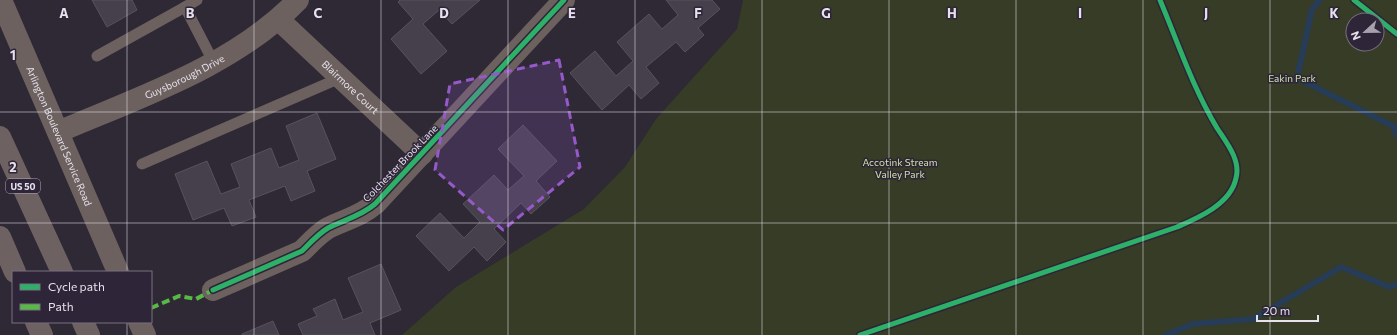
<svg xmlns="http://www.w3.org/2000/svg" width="1397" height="335" font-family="Commissioner,sans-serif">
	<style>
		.green { fill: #363c26; fill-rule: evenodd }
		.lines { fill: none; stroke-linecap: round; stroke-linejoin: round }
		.stream { stroke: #273c56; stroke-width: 6 }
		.building { fill: #45404b; stroke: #57525b }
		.lane { stroke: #6c615e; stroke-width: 11 }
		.street { stroke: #6c615e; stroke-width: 22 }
		.primary { stroke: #6e6161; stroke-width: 22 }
		.quiet { stroke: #58b947; stroke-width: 4; stroke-dasharray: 8 4; stroke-linecap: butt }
		.cycleway-casing { stroke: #2e2538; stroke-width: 8 }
		.cycleway { stroke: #2db169; stroke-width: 5 }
		.marked { fill: #9659ca; fill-opacity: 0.2; stroke: #9659ca; stroke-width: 3; stroke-dasharray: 8 5; stroke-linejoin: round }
		.grid { fill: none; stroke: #e6e1ed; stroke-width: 1; stroke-opacity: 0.55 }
		.labels { text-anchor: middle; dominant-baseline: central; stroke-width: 3; stroke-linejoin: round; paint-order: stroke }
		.shield { fill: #2e2538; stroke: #afa9b7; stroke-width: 1 }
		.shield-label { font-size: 9px; font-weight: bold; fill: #e6e1ed }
		.street-label { font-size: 10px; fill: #e6e1ed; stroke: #2e2538 }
		.park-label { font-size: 10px; fill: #cee2a4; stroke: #2e2538 }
		.grid-label { font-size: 13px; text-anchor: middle; font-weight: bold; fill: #e6e1ed; stroke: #2e2538; stroke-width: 3; stroke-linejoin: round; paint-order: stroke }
	</style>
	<rect width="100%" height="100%" fill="#2e2934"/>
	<path class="green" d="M743,0H1397V335H402L456,287L584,209L625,167L656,119L737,29ZM1353,20H1377V44H1353Z"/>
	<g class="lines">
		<g class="stream">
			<path d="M1320,0L1312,9L1297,78L1397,128"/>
			<path d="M1393,126L1397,136"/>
			<path d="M1165,335L1193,324L1253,319L1341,267L1389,287L1397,284"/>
		</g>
	</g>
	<g class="building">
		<path d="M92,0H132L137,10L107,27Z"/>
		<path d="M400,0H480L452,24L439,10L423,24L447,51L421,74L391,39L413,19L398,2Z"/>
		<path d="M666,0H712L720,9L698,28L704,35L685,52L676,42L646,67L659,83L641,99L629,85L602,110L570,73L595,51L616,76L633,61L617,42L649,14L662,29L678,15Z"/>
		<path d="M317,113L336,159L307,171L315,191L291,201L285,186L249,200L256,217L232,226L224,208L193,220L175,174L207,161L221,194L240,187L231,164L271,148L279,168L299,160L286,126Z"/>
		<path d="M523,125L557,161L536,181L550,197L531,214L521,203L494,229L506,242L487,261L474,247L449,271L416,236L440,213L464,238L480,222L463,204L494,175L508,190L524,176L498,149Z"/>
		<path d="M381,264L401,310L370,323L375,335H303L298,324L317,316L313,309L335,299L343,320L363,312L348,278Z"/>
		<path d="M273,321L279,335H242V334Z"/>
	</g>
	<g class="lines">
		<g class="lane">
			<path d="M197,0L185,7L214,63"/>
			<path d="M97,56L185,7"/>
			<path d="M142,164L340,78"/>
		</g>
		<g class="street">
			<path id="s1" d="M1,0L118,272"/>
			<path id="s2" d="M279,20L422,154"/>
			<path id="s3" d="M58,132C142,96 234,66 298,0"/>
			<path d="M213,290L302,251C310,243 318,234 328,228C344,220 361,216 375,204L564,0"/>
			<path d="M139,322L145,335"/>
		</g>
		<g class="primary">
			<path d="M0,137L62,272"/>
			<path d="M0,237L15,272"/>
			<path d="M36,322L42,335"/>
			<path d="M83,322L89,335"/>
		</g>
		<path class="quiet" d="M151,308L179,296L196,299L213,290"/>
		<g class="cycleway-casing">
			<g id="cycleway">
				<path d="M1354,0L1397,34"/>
				<path d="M213,290L302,251C310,243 318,234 328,228C344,220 361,216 375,204L564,0"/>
				<path d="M860,335L1177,227C1198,218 1231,204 1236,178C1241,160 1226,142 1217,128C1193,88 1178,43 1160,0"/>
			</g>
		</g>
		<use href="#cycleway" class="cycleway"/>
	</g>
	<path class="marked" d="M559,60L580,167L503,230L435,170L450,84Z"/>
	<path class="grid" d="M127,0V272M254,0V335M381,0V335M508,0V335M635,0V335M762,0V335M889,0V335M1016,0V335M1143,0V335M1270,0V335M0,112H1397M0,223H1397M127,322V335"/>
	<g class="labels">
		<rect class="shield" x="6" y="179" width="34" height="14" rx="3"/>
		<g class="shield-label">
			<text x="23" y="186">US 50</text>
		</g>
		<g class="street-label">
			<text stroke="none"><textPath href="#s3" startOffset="138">Guysborough Drive</textPath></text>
			<text stroke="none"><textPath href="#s2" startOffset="98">Blairmore Court</textPath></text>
			<text stroke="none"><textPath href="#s1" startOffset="148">Arlington Boulevard Service Road</textPath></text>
			<text transform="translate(400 163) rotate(-46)">Colchester Brook Lane</text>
		</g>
		<g class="park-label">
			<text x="1292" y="78">Eakin Park</text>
			<text x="900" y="162">Accotink Stream<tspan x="900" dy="12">Valley Park</tspan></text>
		</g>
	</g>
	<g class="grid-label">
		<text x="64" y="18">A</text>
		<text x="190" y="18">B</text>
		<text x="318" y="18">C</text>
		<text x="444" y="18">D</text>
		<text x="572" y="18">E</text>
		<text x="698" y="18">F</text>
		<text x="826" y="18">G</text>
		<text x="952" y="18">H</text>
		<text x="1080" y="18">I</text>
		<text x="1206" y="18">J</text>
		<text x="1334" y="18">K</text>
		<text x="13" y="60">1</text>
		<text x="13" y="172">2</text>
	</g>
	<rect x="12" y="271" width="140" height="52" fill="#2e2538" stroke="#787080"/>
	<rect x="20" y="284" width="20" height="6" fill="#2db169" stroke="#787080"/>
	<text x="48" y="291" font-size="12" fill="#e6e1ed">Cycle path</text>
	<rect x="20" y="304" width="20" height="6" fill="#58b947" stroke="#787080"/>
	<text x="48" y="311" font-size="12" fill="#e6e1ed">Path</text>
	<g transform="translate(1365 32) rotate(248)"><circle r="19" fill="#2e2538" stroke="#787080"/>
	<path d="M0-3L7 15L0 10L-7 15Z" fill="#a6a1ac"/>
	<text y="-6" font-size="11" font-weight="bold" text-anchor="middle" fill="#e6e1ed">N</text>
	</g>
	<path d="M1257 315v6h61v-6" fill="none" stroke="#e6e1ed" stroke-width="2"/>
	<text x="1263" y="315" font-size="12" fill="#e6e1ed" stroke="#2e2538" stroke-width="3" paint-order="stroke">20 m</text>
</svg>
